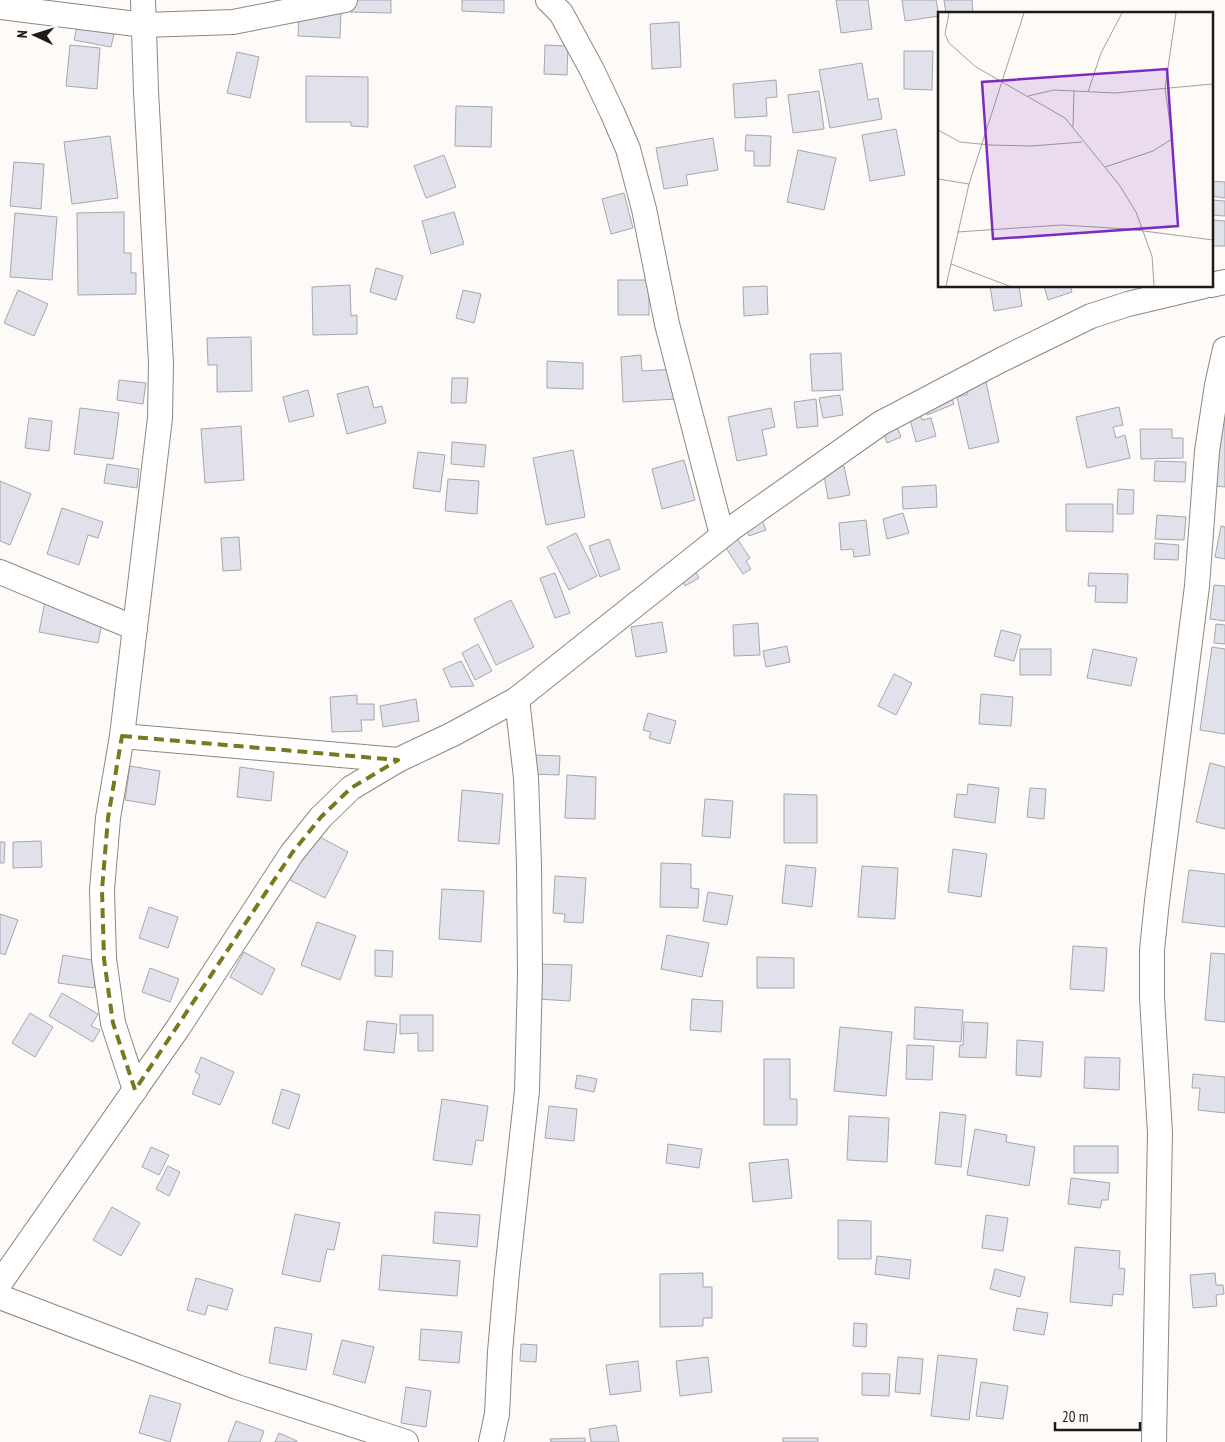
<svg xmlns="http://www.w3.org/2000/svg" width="1225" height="1442" font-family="'PT Sans Narrow',sans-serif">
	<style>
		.building { fill: #e0e1ea; stroke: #a5a6af }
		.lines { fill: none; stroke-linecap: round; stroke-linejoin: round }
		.street-casing { stroke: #8f8682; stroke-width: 26 }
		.street { stroke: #fff; stroke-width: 24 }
		.marked { fill: none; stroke: #79781e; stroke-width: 4; stroke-dasharray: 10 6; stroke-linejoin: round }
		.inset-road { fill: none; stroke: #a4a09e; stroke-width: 1 }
		.view { fill: #7b2cbf; fill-opacity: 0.15; stroke: #7b2cbf; stroke-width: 2.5 }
		.inset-edge { fill: none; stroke: #1d1a18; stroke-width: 2.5 }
	</style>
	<rect width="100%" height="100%" fill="#fefaf8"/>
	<g class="building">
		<path d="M351,0H391V13L350,12Z"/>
		<path d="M462,0H504V13L462,11Z"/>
		<path d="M836,0H868L872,29L841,33Z"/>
		<path d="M902,0H936L939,16L905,21Z"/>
		<path d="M944,0H972L973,14H946Z"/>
		<path d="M299,8L341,10L340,38L298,36Z"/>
		<path d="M679,22L681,67L652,69L650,24Z"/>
		<path d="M77,27L114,34L111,47L74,40Z"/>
		<path d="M70,45L100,48L97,89L66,86Z"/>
		<path d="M545,45L568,46L567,75L544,74Z"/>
		<path d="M904,51H933L932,90L904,89Z"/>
		<path d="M237,52L259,57L250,98L227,93Z"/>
		<path d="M862,63L868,100L878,98L882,119L830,128L819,70Z"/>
		<path d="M306,76L368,77V127L351,126V122H306Z"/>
		<path d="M776,80L777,97L766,98L767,116L735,118L733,84Z"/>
		<path d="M819,91L824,129L793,133L788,95Z"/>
		<path d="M456,106L492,107L491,147L455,146Z"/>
		<path d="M896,129L905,175L870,181L862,135Z"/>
		<path d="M746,135L771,136L770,166H754V151H745Z"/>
		<path d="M110,136L118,198L72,204L64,142Z"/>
		<path d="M713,138L718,170L686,175L688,185L664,189L656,148Z"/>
		<path d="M798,150L836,158L824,210L787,202Z"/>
		<path d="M444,155L456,187L426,198L414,166Z"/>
		<path d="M14,162L44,164L41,209L10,206Z"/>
		<path d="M1211,181L1225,182V198L1211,196Z"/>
		<path d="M624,193L633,228L611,234L602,199Z"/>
		<path d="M1211,200L1225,201V216L1211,215Z"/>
		<path d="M124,212V253H131V273H136V294L78,295L77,213Z"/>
		<path d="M454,212L464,244L431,254L422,221Z"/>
		<path d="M15,213L57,217L52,280L10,277Z"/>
		<path d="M1211,220L1225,221V246H1211Z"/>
		<path d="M376,268L403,276L396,300L370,292Z"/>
		<rect x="618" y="280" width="31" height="35"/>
		<path d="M350,285L351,316L357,315V334L313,335L312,287Z"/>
		<path d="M767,286L768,314L744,316L743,287Z"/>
		<path d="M990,286H1019L1022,306L994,311Z"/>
		<path d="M1044,286H1075L1071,288L1072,292L1048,300Z"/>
		<path d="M18,290L48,304L34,336L4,323Z"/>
		<path d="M463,290L481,294L474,323L456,318Z"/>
		<path d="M251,337L252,391L217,392V365H208L207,338Z"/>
		<path d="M841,353L843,390L812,391L810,354Z"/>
		<path d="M641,355L642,371L676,369L677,399L623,402L621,357Z"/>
		<path d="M547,361L583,363V389L547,388Z"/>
		<path d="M452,378H468L466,403H451Z"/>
		<path d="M119,380L146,383L143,404L117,400Z"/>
		<path d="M986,382L999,442L969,449L957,397L968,394L966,387Z"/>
		<path d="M368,386L374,408L382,406L386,423L347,434L337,394Z"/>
		<path d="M948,388L954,404L927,415L921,398Z"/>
		<path d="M308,390L314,416L289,422L283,397Z"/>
		<path d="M840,395L843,415L823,418L819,398Z"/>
		<path d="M816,399L818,426L797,428L794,402Z"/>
		<path d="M1119,407L1123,425L1113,427L1116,438L1125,435L1130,458L1087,468L1076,417Z"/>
		<path d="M80,408L119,413L113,459L74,454Z"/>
		<path d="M771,408L775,427L762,430L767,455L737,461L728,417Z"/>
		<path d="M919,409L922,420L931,418L936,436L916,442L908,412Z"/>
		<path d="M892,415L901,437L887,443L885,436L865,445Z"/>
		<path d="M29,418L52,421L49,451L25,448Z"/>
		<path d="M1217,418L1225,419V487L1208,485Z"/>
		<path d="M241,426L244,480L205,483L201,429Z"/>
		<path d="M1140,429H1172V438H1183V458L1141,459Z"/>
		<path d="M452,442L486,445L484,467L451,464Z"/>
		<path d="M573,450L585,517L546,525L533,458Z"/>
		<path d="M418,452L445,455L440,492L413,488Z"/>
		<path d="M684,460L695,500L662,509L652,469Z"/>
		<path d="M1155,461L1186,462L1185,482L1154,481Z"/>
		<path d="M107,464L139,469L137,488L104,483Z"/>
		<path d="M844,466L850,495L828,499L823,469Z"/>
		<path d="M448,479L479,481L477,514L445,511Z"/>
		<path d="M0,481L31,494L10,545L0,541Z"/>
		<path d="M936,485L937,507L903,509L902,487Z"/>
		<path d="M1118,489L1134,490L1133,514H1117Z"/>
		<path d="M1066,504H1113V532L1066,531Z"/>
		<path d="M62,508L103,522L98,538L88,535L79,565L47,554Z"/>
		<path d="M758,510L766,530L749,536L741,517Z"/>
		<path d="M903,513L909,533L887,539L883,519Z"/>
		<path d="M1157,515L1186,517L1184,540L1155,539Z"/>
		<path d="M866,520L870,555L854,557L853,549L841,550L839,523Z"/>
		<path d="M1221,526L1225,527V559L1215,557Z"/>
		<path d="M576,533L597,576L569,590L547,547Z"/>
		<path d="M239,537L241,570L223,571L221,538Z"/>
		<path d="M736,537L750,558L746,561L751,569L743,574L724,545Z"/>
		<path d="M609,539L620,569L600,577L589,546Z"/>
		<path d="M1155,543L1179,545L1178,560L1154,559Z"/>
		<path d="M690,560L699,578L685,586L675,568Z"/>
		<path d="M555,573L570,613L555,618L540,578Z"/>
		<path d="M1089,573L1128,574L1127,603L1095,602L1096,586H1088Z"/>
		<path d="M1214,585L1225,586V621L1210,619Z"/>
		<path d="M511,600L534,647L496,665L474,619Z"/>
		<path d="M45,602L104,613L98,643L39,632Z"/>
		<path d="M662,622L667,652L636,657L631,627Z"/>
		<path d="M758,623L760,655L734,656L733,625Z"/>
		<path d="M1216,624L1225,625V644L1214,643Z"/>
		<path d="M1001,630L1021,635L1014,661L994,656Z"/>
		<path d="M478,644L492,671L475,680L462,653Z"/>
		<path d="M787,646L790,662L766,667L763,651Z"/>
		<path d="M1212,647L1225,649V734L1200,730Z"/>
		<rect x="1020" y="649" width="31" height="26"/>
		<path d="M1093,649L1137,658L1131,686L1087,678Z"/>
		<path d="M461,661L474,686L451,687L443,669Z"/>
		<path d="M894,674L912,683L896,715L878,706Z"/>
		<path d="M981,694L1013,697L1011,726L979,724Z"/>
		<path d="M357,695V704H374V720H361L362,731L332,732L330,697Z"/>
		<path d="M416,699L419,721L383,727L380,706Z"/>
		<path d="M648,713L676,721L670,744L649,738L651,732L643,730Z"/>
		<path d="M534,755L560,756L559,775L532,774Z"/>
		<path d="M1210,763L1225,767V829L1196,822Z"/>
		<path d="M130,766L160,771L155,805L125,800Z"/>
		<path d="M240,767L274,772L271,801L237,797Z"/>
		<path d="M567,775L596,777L595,819L565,818Z"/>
		<path d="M968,784L999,788L995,823L954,817L957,794L967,795Z"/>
		<path d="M1030,788L1046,789L1044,819L1027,817Z"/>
		<path d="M462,790L503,794L499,844L458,841Z"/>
		<path d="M784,794L817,795V843H784Z"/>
		<path d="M705,799L733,801L730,838L702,836Z"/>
		<path d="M314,834L348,852L325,898L290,880Z"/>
		<path d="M41,841L42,867L13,868V842Z"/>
		<path d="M0,842H5L4,863H0Z"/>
		<path d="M953,849L987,854L981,897L948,892Z"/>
		<path d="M661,863L691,864V888L699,889L698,908L660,907Z"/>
		<path d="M786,865L816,868L812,907L782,903Z"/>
		<path d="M862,866L898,868L895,919L858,917Z"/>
		<path d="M1189,870L1225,874V927L1182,922Z"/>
		<path d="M555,876L586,878L583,923L564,922L565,914L553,913Z"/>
		<path d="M442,889L484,891L481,942L439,939Z"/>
		<path d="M708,892L733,896L727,925L703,921Z"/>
		<path d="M149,907L178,917L168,948L139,938Z"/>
		<path d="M0,914L18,920L5,955L0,953Z"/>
		<path d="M317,922L356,936L340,980L301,965Z"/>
		<path d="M667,935L709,943L702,977L661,969Z"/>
		<path d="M1073,946L1107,948L1104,991L1070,989Z"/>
		<path d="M375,950L393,951L392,977L375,976Z"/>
		<path d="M244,952L275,969L262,995L230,977Z"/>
		<path d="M1211,953L1225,954V1022L1205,1020Z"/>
		<path d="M63,955L98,961L94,988L58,983Z"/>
		<path d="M757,957L794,958V988H757Z"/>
		<path d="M539,964L572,965L570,1001L537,999Z"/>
		<path d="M150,968L179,979L170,1002L142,992Z"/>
		<path d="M62,993L98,1014L91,1026L100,1030L93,1042L49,1016Z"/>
		<path d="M692,999L723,1001L721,1032L690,1030Z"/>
		<path d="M915,1007L963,1010L961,1042L914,1039Z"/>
		<path d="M30,1013L53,1027L35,1057L12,1043Z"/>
		<path d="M400,1015H433V1051H418V1033L400,1034Z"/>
		<path d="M367,1021L397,1024L394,1053L364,1050Z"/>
		<path d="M964,1022L988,1023L986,1058L959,1057L960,1045H963Z"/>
		<path d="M840,1027L892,1032L886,1096L834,1091Z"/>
		<path d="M1017,1040L1043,1042L1041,1077L1016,1075Z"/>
		<path d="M907,1045L934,1046L932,1080L906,1079Z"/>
		<path d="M201,1057L234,1072L220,1105L192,1094L200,1075L195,1072Z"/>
		<path d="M1085,1057L1120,1058L1119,1090L1084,1088Z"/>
		<path d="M764,1059H790V1099H797V1125H764Z"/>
		<path d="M1193,1074L1225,1077V1113L1198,1110L1200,1088H1192Z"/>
		<path d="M577,1075L597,1079L594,1092L575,1088Z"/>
		<path d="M282,1089L300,1095L289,1129L272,1123Z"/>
		<path d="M442,1099L488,1106L483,1141L476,1140L472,1165L433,1160Z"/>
		<path d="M549,1106L577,1109L574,1141L545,1138Z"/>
		<path d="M940,1112L966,1115L961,1167L935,1164Z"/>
		<path d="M849,1116L889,1118L887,1162L847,1160Z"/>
		<path d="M975,1129L1007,1135L1006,1142L1035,1147L1029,1186L967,1175Z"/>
		<path d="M668,1144L702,1149L699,1168L666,1163Z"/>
		<rect x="1074" y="1146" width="44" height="27"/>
		<path d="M151,1147L169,1155L159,1175L142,1167Z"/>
		<path d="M788,1159L792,1198L753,1202L749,1163Z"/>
		<path d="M168,1166L180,1172L169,1196L156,1189Z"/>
		<path d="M1071,1178L1110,1183L1108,1200H1102L1100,1208L1068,1204Z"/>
		<path d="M112,1207L140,1223L121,1256L93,1240Z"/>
		<path d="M435,1212L480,1215L477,1247L433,1243Z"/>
		<path d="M295,1214L340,1223L334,1250L327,1249L320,1282L282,1274Z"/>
		<path d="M986,1215L1008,1218L1003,1251L982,1248Z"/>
		<path d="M838,1220L871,1221V1259H838Z"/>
		<path d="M1075,1247L1120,1251L1119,1268L1125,1269L1123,1295L1113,1294L1112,1306L1070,1302Z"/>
		<path d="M382,1255L460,1261L457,1296L379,1290Z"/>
		<path d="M877,1256L911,1260L909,1279L875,1274Z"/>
		<path d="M995,1269L1025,1277L1020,1297L990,1289Z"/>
		<path d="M703,1273V1287H712V1318H703V1326L660,1327V1274Z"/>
		<path d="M1215,1273L1216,1285H1223L1224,1294L1216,1295L1217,1306L1193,1308L1190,1275Z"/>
		<path d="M196,1278L233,1289L227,1310L208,1305L205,1315L187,1310Z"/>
		<path d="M1017,1308L1048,1313L1044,1335L1013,1330Z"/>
		<path d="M854,1323L867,1324L866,1347L853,1346Z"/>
		<path d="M275,1327L312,1334L306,1370L269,1363Z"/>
		<path d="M421,1329L462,1332L459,1363L419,1360Z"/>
		<path d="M342,1340L374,1347L365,1383L333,1374Z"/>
		<path d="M521,1344L537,1345L536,1362L520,1361Z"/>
		<path d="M938,1355L977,1359L969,1420L931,1416Z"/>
		<path d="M708,1357L712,1392L680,1396L676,1361Z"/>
		<path d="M898,1357L923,1359L920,1394L895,1392Z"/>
		<path d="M638,1361L641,1391L610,1395L606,1365Z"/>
		<path d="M862,1373L890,1374L889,1396L862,1395Z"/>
		<path d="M981,1382L1008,1386L1003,1419L976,1416Z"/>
		<path d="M406,1387L431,1391L426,1427L401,1423Z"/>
		<path d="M150,1395L181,1404L170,1442L139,1433Z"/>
		<path d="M236,1421L264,1431L260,1442H228Z"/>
		<path d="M616,1425L619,1442H591L589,1429Z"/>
		<path d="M279,1433L297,1441V1442H275Z"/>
		<path d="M585,1438V1442H551L550,1439Z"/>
		<rect x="783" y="1438" width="35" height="4"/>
	</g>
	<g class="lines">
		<g class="street-casing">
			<g id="street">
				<path d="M548,0L561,13L592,70L612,112L628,149L644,209L667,324L722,535"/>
				<path d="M0,7L144,25L233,22L345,0"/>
				<path d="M1211,285L1225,282"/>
				<path d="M0,572L135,628"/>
				<path d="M122,736L398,760"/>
				<path d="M135,1090L113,1023L104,959L102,890L108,818L122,736L160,418L161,363L146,91L143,0"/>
				<path d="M0,1283L178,1028L292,853L321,817L351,788L398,760L453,734L517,699L732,528L881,423L1001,360L1091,316L1128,304L1204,286"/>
				<path d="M0,1297L237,1387L406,1442"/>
				<path d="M491,1442L497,1414L500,1352L507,1272L527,1091L530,975L529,864L526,778L517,699"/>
				<path d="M1154,1442L1160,1133L1152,997V950L1157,901L1197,586L1207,451L1217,385L1225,349"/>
			</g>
		</g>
		<use href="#street" class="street"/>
	</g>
	<path class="marked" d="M122,736L398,760L351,788L321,817L292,853L135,1090L113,1023L104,959L102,890L108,818Z"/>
	<g transform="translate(938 12)">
		<rect width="275" height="275" fill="#fefaf8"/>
		<path class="inset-road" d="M11,1L7,22L11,31L38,55L127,106L182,174L198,200L214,244L216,274M150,80L163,41L184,1M90,84L116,78L177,81L275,72M135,115L136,79M0,118L22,130L52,133L94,134L144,130M167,155L215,139L234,127L227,76L238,1M0,167L31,172M19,220L124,213L190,217L275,228M13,252L71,274M8,274L31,172L86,1"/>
		<path class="view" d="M229,57L240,214L55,227L44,70Z"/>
		<rect width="275" height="275" class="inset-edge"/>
	</g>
	<g transform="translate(35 35) rotate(274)" stroke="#fefaf8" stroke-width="4" paint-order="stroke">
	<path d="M0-4L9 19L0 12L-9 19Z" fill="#1d1a18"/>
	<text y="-8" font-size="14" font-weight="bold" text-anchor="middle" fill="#1d1a18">N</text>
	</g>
	<path d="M1055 1422v8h85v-8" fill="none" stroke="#1d1a18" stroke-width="2.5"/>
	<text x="1062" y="1422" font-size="15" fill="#1d1a18" stroke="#fefaf8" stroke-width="4" paint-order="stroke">20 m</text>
</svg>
